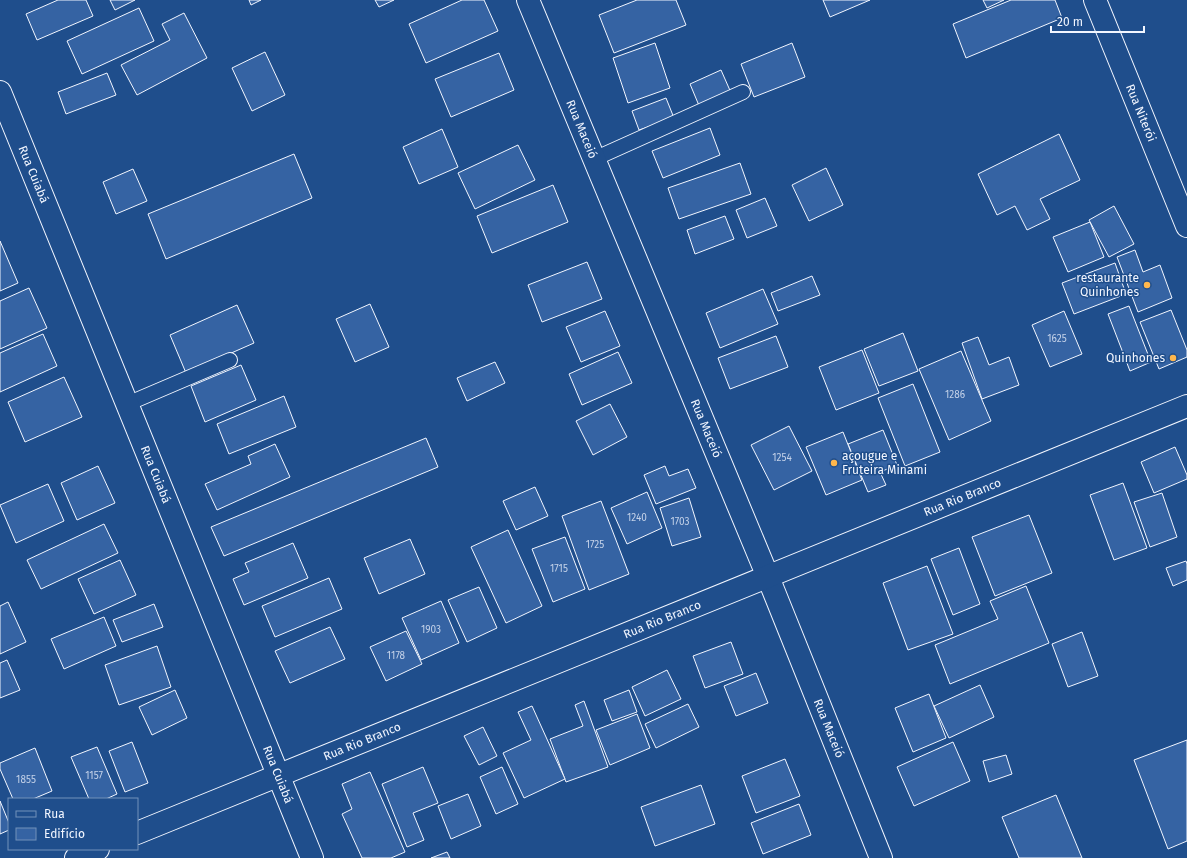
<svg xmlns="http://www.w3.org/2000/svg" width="1187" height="858" font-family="'Fira Sans',sans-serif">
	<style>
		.building { fill: #3563a3; stroke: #f2f6ff }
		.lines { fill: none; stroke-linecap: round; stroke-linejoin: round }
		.lane-casing { stroke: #f2f6ff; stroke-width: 16 }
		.street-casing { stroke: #f2f6ff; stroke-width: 24 }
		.secondary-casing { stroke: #f2f6ff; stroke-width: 24 }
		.lane { stroke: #1f4e8c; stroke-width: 14 }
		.street { stroke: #1f4e8c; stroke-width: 22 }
		.secondary { stroke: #1f4e8c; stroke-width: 22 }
		.poi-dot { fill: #ffb74d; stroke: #1f4e8c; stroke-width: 1.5 }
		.labels { text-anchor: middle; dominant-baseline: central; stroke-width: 3; stroke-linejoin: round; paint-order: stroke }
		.number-label { font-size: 10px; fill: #c3d1e8 }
		.street-label { font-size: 12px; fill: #f2f6ff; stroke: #1f4e8c }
		.poi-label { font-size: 12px; fill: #f2f6ff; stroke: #1f4e8c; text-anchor: end }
	</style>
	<rect width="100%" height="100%" fill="#1f4e8c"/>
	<g class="building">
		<path d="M58,0H86L93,16L37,40L26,14Z"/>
		<path d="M110,0H135L115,10Z"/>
		<path d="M249,0H261L251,5Z"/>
		<path d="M375,0H394L379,7Z"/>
		<path d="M462,0H484L498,31L426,63L409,24Z"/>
		<path d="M637,0H676L686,25L614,53L599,15Z"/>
		<path d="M823,0H870L830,17Z"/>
		<path d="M983,0H1004L987,8Z"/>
		<path d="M1011,0H1055L1062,18L966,58L953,24Z"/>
		<path d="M139,8L154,41L82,74L67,41Z"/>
		<path d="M184,13L207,58L137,95L121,65L170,40L162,24Z"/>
		<path d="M655,43L670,88L628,103L613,58Z"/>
		<path d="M792,43L805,77L754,97L741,64Z"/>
		<path d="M265,52L285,95L252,111L232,68Z"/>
		<path d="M499,53L514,90L451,117L435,79Z"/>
		<path d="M721,70L732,95L700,108L690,84Z"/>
		<path d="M107,73L116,95L66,114L58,92Z"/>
		<path d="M666,98L674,118L639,130L632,111Z"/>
		<path d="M710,128L720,155L663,178L652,151Z"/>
		<path d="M442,129L458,167L419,184L403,147Z"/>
		<path d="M1059,134L1080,180L1040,199L1050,219L1027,230L1015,206L997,215L978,174Z"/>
		<path d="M518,145L535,180L475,209L458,173Z"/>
		<path d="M294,154L312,198L166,259L148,214Z"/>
		<path d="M740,163L751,194L679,219L668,188Z"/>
		<path d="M826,168L843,205L809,221L792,185Z"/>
		<path d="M133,169L147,201L116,214L103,182Z"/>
		<path d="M553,185L568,222L492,253L477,216Z"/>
		<path d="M765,198L777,226L747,238L736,210Z"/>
		<path d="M1114,206L1134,244L1109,257L1089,220Z"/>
		<path d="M725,216L734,239L695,254L687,230Z"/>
		<path d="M1090,222L1104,257L1068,272L1053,237Z"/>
		<path d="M0,241L18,283L0,291Z"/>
		<path d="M1135,250L1143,272L1160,265L1172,298L1138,312L1117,257Z"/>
		<path d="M587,262L602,299L542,322L528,285Z"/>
		<path d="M1115,263L1126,294L1074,314L1062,283Z"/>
		<path d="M812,276L820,295L778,311L771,293Z"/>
		<path d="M29,288L47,328L0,349V301Z"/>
		<path d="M763,289L778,324L720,348L706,313Z"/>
		<path d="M370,304L389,347L355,362L336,319Z"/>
		<path d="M237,305L254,343L186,373L170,335Z"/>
		<path d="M1129,306L1151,362L1130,371L1108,314Z"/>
		<path d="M1171,310L1187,350V357L1159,369L1140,322Z"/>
		<path d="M605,311L620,346L581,362L566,327Z"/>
		<path d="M1064,311L1082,354L1050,367L1032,325Z"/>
		<path d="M903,333L918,371L879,386L864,349Z"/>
		<path d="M43,334L57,366L0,392V353Z"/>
		<path d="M776,336L788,367L730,389L718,358Z"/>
		<path d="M978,337L989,365L1009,357L1019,385L982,399L962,343Z"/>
		<path d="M862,350L879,393L836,410L819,367Z"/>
		<path d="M961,351L991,421L949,440L919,369Z"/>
		<path d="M618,352L632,383L582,405L569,374Z"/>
		<path d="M495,362L505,383L467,401L457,378Z"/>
		<path d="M241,365L256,400L205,422L191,386Z"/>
		<path d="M64,377L82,417L25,442L8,402Z"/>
		<path d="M913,384L940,452L905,466L878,398Z"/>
		<path d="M284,396L296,427L229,454L217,424Z"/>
		<path d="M610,404L627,437L593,455L576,421Z"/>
		<path d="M789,426L812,471L774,490L751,445Z"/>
		<path d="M883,430L897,465L880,472L886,485L868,492L848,444Z"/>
		<path d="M843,432L862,480L826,495L806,447Z"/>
		<path d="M426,438L438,467L224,556L211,527Z"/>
		<path d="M275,444L290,477L217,510L205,484L251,464L248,456Z"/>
		<path d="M1175,447L1187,475V479L1154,493L1141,462Z"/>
		<path d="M98,466L115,503L77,520L61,483Z"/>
		<path d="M665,466L669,476L688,469L696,488L656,504L644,475Z"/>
		<path d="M1123,483L1147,548L1114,560L1090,495Z"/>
		<path d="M48,484L64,521L16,543L0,505Z"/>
		<path d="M535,487L548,516L516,530L503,501Z"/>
		<path d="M647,492L662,528L627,544L611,508Z"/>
		<path d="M1162,493L1177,537L1150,547L1134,502Z"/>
		<path d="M689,498L701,537L672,546L660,508Z"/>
		<path d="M601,501L629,574L589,590L562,516Z"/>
		<path d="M1029,515L1052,573L995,596L972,537Z"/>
		<path d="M104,524L118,553L41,589L27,560Z"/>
		<path d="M508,530L542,606L506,623L471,547Z"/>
		<path d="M565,537L585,589L553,602L532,549Z"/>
		<path d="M410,539L425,574L379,594L364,558Z"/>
		<path d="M293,543L308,578L244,605L233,579L249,572L245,563Z"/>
		<path d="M959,548L980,604L953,615L931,559Z"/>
		<path d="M120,560L136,595L94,614L78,579Z"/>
		<path d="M1186,561L1187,564V580L1173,586L1166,568Z"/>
		<path d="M927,566L953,634L908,650L883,583Z"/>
		<path d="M329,578L342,609L275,637L262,606Z"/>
		<path d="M1026,586L1049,643L950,684L935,645L998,619L990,601Z"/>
		<path d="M479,587L497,628L467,642L448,600Z"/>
		<path d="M441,601L459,643L421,660L402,618Z"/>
		<path d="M8,602L26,642L0,654V606Z"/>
		<path d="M154,604L163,627L122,642L113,620Z"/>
		<path d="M104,617L116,646L64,669L51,639Z"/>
		<path d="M330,627L345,659L290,683L275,651Z"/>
		<path d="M406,631L422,664L386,681L370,647Z"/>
		<path d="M1082,632L1098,676L1068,687L1052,644Z"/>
		<path d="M731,642L743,674L705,688L693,656Z"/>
		<path d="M157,646L171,687L119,705L105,665Z"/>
		<path d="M7,660L20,690L0,698V663Z"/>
		<path d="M667,670L681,699L645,716L632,687Z"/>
		<path d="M756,673L768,703L736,716L724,686Z"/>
		<path d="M980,685L994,717L949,738L934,706Z"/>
		<path d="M175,690L187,718L152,735L139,707Z"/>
		<path d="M629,690L637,712L612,721L604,700Z"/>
		<path d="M929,694L946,738L913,752L895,708Z"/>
		<path d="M584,701L608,767L566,782L550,739L583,726L575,705Z"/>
		<path d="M688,704L699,727L656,748L645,724Z"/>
		<path d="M532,706L565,779L524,798L503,753L531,740L518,712Z"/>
		<path d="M637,714L650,748L610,765L596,730Z"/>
		<path d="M483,727L497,756L479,765L464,736Z"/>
		<path d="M1187,740V841L1168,849L1134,760Z"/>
		<path d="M132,742L148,783L125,792L109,751Z"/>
		<path d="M953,742L970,781L914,806L897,767Z"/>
		<path d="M97,747L117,794L106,799H89L71,757Z"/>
		<path d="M35,748L52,791L33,799H13L0,769V763Z"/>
		<path d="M1006,755L1012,774L989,782L983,761Z"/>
		<path d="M785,759L800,796L756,813L742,776Z"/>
		<path d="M423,767L438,803L413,813L424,840L407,847L382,784Z"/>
		<path d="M502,767L518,804L496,814L480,777Z"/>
		<path d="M370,772L405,852L391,858H362L342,814L352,809L342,784Z"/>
		<path d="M701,785L715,824L655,846L641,807Z"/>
		<path d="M468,794L481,826L451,839L438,806Z"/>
		<path d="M1056,795L1082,858H1019L1002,817Z"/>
		<path d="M0,801L9,823V830L0,834Z"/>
		<path d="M799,804L811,835L763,854L751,823Z"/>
		<path d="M447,852L450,858H431Z"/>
	</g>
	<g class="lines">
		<g class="lane-casing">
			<g id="lane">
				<path d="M594,159L743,92"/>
				<path d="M127,404L230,360"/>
			</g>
		</g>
		<g class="street-casing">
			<g id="street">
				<path id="s1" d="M528,0L768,577L881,858"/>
				<path id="s2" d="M1095,0L1187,226"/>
				<path id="s3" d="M0,92L312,858"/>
			</g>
		</g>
		<g class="secondary-casing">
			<g id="secondary">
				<path id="s4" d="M137,833L1187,406"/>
				<path d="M76,858L98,849"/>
			</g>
		</g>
		<use href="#lane" class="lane"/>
		<use href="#street" class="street"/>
		<use href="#secondary" class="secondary"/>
	</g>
	<g class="poi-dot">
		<circle cx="1147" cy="285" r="4"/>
		<circle cx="1173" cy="358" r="4"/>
		<circle cx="834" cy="463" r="4"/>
	</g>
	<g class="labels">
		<g class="number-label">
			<text x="1057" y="339">1625</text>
			<text x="955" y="395">1286</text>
			<text x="782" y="458">1254</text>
			<text x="637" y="518">1240</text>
			<text x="680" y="522">1703</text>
			<text x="595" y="545">1725</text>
			<text x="559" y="569">1715</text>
			<text x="431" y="630">1903</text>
			<text x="396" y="656">1178</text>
			<text x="94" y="776">1157</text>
			<text x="26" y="780">1855</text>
		</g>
		<g class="street-label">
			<text stroke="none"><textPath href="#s2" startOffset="122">Rua Niterói</textPath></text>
			<text stroke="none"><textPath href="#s1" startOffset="140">Rua Maceió</textPath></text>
			<text stroke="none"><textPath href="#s3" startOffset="89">Rua Cuiabá</textPath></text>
			<text stroke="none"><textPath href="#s1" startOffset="464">Rua Maceió</textPath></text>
			<text stroke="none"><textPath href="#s3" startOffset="413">Rua Cuiabá</textPath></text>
			<text stroke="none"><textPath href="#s4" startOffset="891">Rua Rio Branco</textPath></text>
			<text stroke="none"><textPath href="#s4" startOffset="567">Rua Rio Branco</textPath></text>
			<text stroke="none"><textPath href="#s1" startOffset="788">Rua Maceió</textPath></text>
			<text stroke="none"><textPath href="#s4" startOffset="243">Rua Rio Branco</textPath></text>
			<text stroke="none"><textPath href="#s3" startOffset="737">Rua Cuiabá</textPath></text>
		</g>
		<g class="poi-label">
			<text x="1139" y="278">restaurante<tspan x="1139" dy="14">Quinhones</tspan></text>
			<text x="1165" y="358">Quinhones</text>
			<text x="842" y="456" text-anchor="start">açougue e<tspan x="842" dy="14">Fruteira Minami</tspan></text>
		</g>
	</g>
	<rect x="8" y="798" width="130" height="52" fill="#1f4e8c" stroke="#7391ba"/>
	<rect x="16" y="811" width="20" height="6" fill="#1f4e8c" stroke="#7391ba"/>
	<text x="44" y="818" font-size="12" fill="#f2f6ff">Rua</text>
	<rect x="16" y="828" width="20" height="12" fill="#3563a3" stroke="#7391ba"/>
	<text x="44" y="838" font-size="12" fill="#f2f6ff">Edifício</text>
	<path d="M1051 26v6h93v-6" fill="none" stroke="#f2f6ff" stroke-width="2"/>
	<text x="1057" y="26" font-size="12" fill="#f2f6ff" stroke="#1f4e8c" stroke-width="3" paint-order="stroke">20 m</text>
</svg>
